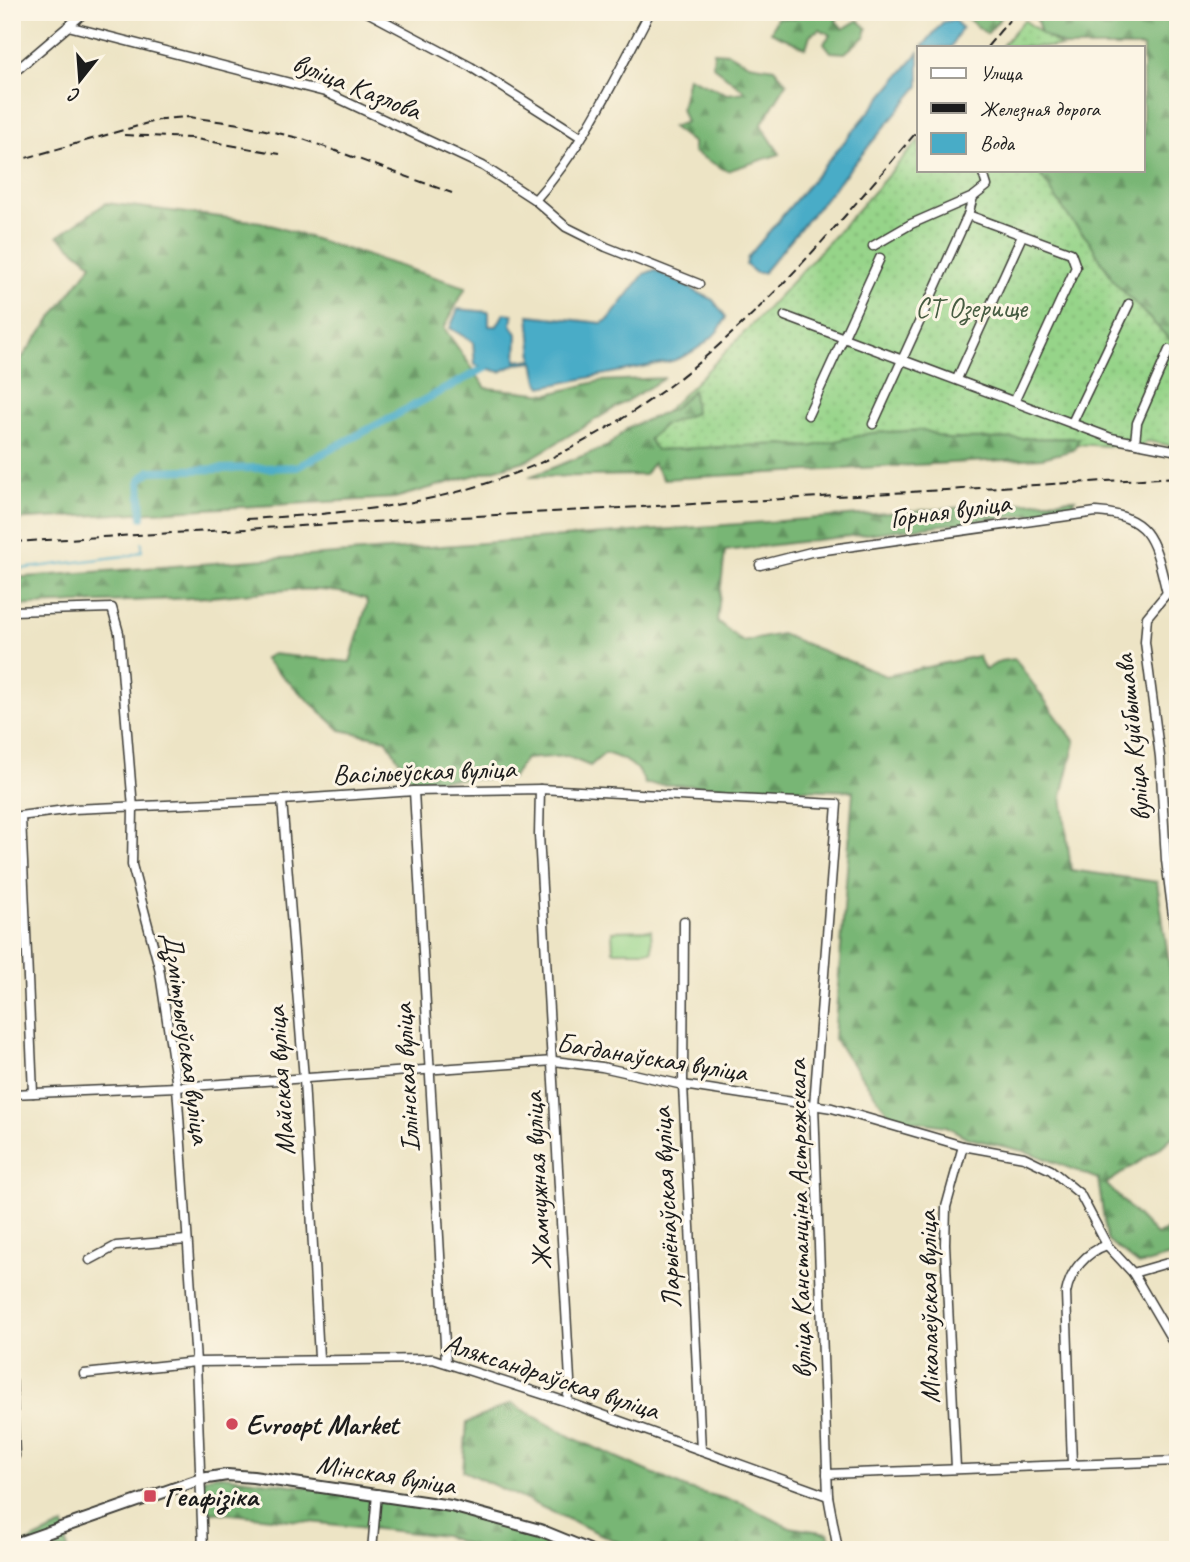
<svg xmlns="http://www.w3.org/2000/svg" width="1190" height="1562" font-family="Caveat,sans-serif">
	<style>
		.grass { fill: url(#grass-dots); stroke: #597852; stroke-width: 2 }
		.forest { fill: url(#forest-firs); stroke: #4a6948; stroke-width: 2 }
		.pitch { fill: #96d489; stroke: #597852; stroke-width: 2 }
		.water { fill: #48acc7; stroke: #326472; stroke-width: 2 }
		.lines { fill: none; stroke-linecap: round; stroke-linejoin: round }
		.stream { stroke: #48acc7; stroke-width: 2 }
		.canal { stroke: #48acc7; stroke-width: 8 }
		.minor-casing { stroke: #3b3a35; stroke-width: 11 }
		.major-casing { stroke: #3b3a35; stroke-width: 14 }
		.minor { stroke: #fff; stroke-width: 8 }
		.major { stroke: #fff; stroke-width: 10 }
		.rail { stroke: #1c1c1c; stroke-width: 2; stroke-dasharray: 10 5; stroke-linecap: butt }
		.poi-dot { fill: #d1495b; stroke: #fcf5e5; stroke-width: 2.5 }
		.labels { text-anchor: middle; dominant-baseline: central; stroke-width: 6; stroke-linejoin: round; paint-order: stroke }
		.street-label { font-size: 28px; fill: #1c1c1c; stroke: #fcf5e5 }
		.park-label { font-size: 28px; fill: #475c42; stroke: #fcf5e5 }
		.poi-label { font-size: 28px; font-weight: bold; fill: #1c1c1c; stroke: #fcf5e5; text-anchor: start }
	</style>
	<defs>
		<pattern id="grass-dots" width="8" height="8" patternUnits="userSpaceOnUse" patternTransform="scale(1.75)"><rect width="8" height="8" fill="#96d489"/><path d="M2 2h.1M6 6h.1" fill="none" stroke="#81b576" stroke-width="1.8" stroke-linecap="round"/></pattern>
		<pattern id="forest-firs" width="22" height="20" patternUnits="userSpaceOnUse" patternTransform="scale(1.75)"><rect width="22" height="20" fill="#78b675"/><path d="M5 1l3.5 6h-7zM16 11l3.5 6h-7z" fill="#62935f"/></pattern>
	</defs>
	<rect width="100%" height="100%" fill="#fcf5e5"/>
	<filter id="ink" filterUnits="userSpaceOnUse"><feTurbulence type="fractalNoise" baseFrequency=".0143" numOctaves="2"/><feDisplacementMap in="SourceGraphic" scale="14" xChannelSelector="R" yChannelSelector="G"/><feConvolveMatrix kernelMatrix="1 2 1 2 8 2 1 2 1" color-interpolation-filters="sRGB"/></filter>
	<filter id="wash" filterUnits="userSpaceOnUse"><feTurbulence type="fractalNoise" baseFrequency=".00686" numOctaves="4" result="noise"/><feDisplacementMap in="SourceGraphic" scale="28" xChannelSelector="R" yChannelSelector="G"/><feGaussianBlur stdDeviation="1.57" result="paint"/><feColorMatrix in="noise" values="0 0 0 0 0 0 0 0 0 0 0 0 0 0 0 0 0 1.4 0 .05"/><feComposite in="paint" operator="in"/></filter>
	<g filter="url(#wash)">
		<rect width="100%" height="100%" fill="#ede4c5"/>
		<g class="grass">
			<path d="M1024,20L1061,47H1001Z"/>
			<path d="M919,140V170H1041L1178,343V447L1147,441L1139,448L1043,442L649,454L639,437C739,343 829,243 919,140Z"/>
		</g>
		<g class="forest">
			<path d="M796,12H840L836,21L843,29L858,20L867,28L865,36L845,53L831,52L824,43L830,35L820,29L810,35L806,48L771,32L777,18L795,19Z"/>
			<path d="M959,12H1006L987,34Z"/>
			<path d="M1040,12H1178V348L1114,282L1090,242L1070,219L1038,171L1143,170V47H1067L1041,34L1036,17Z"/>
			<path d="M714,52L728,53L749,64L774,68L787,83L761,125L780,154L727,171L693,152V143L672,127L686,122L681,109L688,77L727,94L746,92L713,66Z"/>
			<path d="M106,203L261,222L466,287L444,328L486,388L549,394L600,381L665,378L528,460L395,498L12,520V371L92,264L58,236Z"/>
			<path d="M693,390L695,413L664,425L649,439L656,450L783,444L809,447L871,433L924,430L947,439L1079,438L1074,450L1042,458L663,479L653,463L645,475L529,477L608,446L629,427L673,409Z"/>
			<path d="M1075,499L1069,510L725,551L717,621L743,642L781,634L886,676L978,656L985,670L1000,661L1015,659L1075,742L1062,796L1071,870L1157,882L1178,1022V1132L1160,1148L1106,1184L1156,1235L1178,1224V1254L1139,1265L1107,1240L1098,1179L1028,1152L968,1138L946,1126L892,1118L834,1039L853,791L645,784C638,764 624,759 605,753L590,766L566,756L525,759L512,778L411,780L386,739L340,730L264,659L272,654L350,662L367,604L366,599C320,582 269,592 222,596C152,601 82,602 12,606V578Z"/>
			<path d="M511,1403L573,1438L688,1489L742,1503L788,1527L828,1533L833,1550H635L463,1471L467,1423Z"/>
			<path d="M216,1475L451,1506L589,1550H482L444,1536L203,1511L201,1479Z"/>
			<path d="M64,1525L68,1550H12Z"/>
		</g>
		<path class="pitch" d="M651,930L652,951H613L612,931Z"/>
		<g class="water">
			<path d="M954,20L962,28L951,47H922L943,22Z"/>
			<path d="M919,52V86L763,273H756L746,265L748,257Z"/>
			<path d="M654,270L713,300L726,317C720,336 691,355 672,361L542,387L538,381L534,362L516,364L500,372L475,365L473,342L450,328L458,309L489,312V326H497L504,313L513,314L511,324L517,334L516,361L533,359L529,315L602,323L609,319L644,274Z"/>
		</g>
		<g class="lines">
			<path class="stream" d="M12,570L132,555L142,551V543"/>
			<path class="canal" d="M142,517L140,480L150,471L297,467L485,368"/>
		</g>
	</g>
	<g filter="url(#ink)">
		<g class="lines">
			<g class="minor-casing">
				<g id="minor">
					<path d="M367,12L471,67L581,137"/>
					<path d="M68,26L325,92L483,166L535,200L566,227L606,247L699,284"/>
					<path d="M12,74L85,12"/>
					<path d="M535,200C584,146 616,76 650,12"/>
					<path d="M968,215L1071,253L1076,267L1015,400"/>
					<path d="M873,246L911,224L973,197"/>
					<path d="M785,316L1111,438L1178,451"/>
					<path d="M957,379L1022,236"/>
					<path d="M808,415L880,258"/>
					<path d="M1072,423L1129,304"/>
					<path d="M873,424L968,215L973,197L987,186L982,170"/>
					<path d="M1135,442L1137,423L1169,350"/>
					<path d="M760,565L811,552L1096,512C1153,515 1155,545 1167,593"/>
					<path d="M1167,593L1147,617L1145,642L1160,757L1166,860L1178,956"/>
					<path d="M12,611L112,608L119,633L133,808L132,865L159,967L177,1087L196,1362L203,1550"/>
					<path d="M540,789L539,835L570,1380L567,1402"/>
					<path d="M414,791L446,1362"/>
					<path d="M282,800L304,1079L319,1358"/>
					<path d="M12,817L73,809L282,800L414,791L540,789L837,804L814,1105L828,1496L838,1550"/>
					<path d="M21,817L33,1093"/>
					<path d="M684,921L683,1085L701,1450"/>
					<path d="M12,1094L177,1087L554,1061L602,1067L683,1085L832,1108L963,1146L1024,1157L1051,1170L1080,1194L1107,1245L1133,1273L1178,1350"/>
					<path d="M90,1260L116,1246L187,1240"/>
					<path d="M1133,1273L1178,1260"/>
					<path d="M84,1374L196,1362L433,1359L567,1402L828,1496"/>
					<path d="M12,1380L15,1456L12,1462"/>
					<path d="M1072,1464L1066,1293C1070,1271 1086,1252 1107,1245"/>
					<path d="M956,1468L945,1244L946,1207L963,1146"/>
					<path d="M827,1474L1178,1461"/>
					<path d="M372,1550L377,1494"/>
				</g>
			</g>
			<g class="major-casing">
				<path id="major" d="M12,1545L201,1479L227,1475L253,1477L451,1506L540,1530L589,1550"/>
			</g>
			<use href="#minor" class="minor"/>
			<use href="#major" class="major"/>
			<g class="rail">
				<path d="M987,47L1016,12"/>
				<path d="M124,135L191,138L280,154"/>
				<path d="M12,162L162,119L189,117L240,124L303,139L452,193"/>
				<path d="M246,519C318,515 391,510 461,491C662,436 791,281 919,129"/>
				<path d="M12,542L1178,477"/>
			</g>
		</g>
	</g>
	<g class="poi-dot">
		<circle cx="232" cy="1424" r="7"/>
		<rect x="143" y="1489" width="14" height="14" rx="3.5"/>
	</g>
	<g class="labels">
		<g class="street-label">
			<text transform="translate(357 86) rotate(22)">вуліца Казлова</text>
			<text transform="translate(950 510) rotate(-8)">Горная вуліца</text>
			<text transform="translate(1132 738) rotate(-96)">вуліца Куйбышава</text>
			<text transform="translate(424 771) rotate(-2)">Васільеўская вуліца</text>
			<text transform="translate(187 1038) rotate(82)">Дзмітрыеўская вуліца</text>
			<text transform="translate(652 1057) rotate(9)">Багданаўская вуліца</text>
			<text transform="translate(406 1078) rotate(-93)">Іллінская вуліца</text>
			<text transform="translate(280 1081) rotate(-94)">Майская вуліца</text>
			<text transform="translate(537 1181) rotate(-93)">Жамчужная вуліца</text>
			<text transform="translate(666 1208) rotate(-93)">Ларыёнаўская вуліца</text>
			<text transform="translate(799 1219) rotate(-91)">вуліца Канстанціна Астрожскага</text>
			<text transform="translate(928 1307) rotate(-91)">Мікалаеўская вуліца</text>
			<text transform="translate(552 1376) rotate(18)">Аляксандраўская вуліца</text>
			<text transform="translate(386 1474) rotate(9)">Мінская вуліца</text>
		</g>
		<g class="park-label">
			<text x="971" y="307">СТ Озерище</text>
		</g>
		<g class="poi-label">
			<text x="246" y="1424">Evroopt Market</text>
			<text x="164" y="1496">Геафізіка</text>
		</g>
	</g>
	<rect width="1190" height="1562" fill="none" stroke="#fcf5e5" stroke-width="42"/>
	<rect x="917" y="46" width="228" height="126" fill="#fcf5e5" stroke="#a29e95" stroke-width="2"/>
	<rect x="931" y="68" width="35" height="10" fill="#ffffff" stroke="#a29e95" stroke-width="2"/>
	<text x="980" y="80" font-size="21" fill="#1c1c1c">Улица</text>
	<rect x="931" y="103" width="35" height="10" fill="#1c1c1c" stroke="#a29e95" stroke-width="2"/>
	<text x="980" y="116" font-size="21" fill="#1c1c1c">Железная дорога</text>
	<rect x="931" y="133" width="35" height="21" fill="#48acc7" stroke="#a29e95" stroke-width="2"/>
	<text x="980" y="150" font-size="21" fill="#1c1c1c">Вода</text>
	<g transform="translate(80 80) rotate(197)" stroke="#fcf5e5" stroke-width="5" paint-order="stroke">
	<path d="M0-5L12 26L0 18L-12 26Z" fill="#1c1c1c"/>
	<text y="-10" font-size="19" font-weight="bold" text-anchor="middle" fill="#1c1c1c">С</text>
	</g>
</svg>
